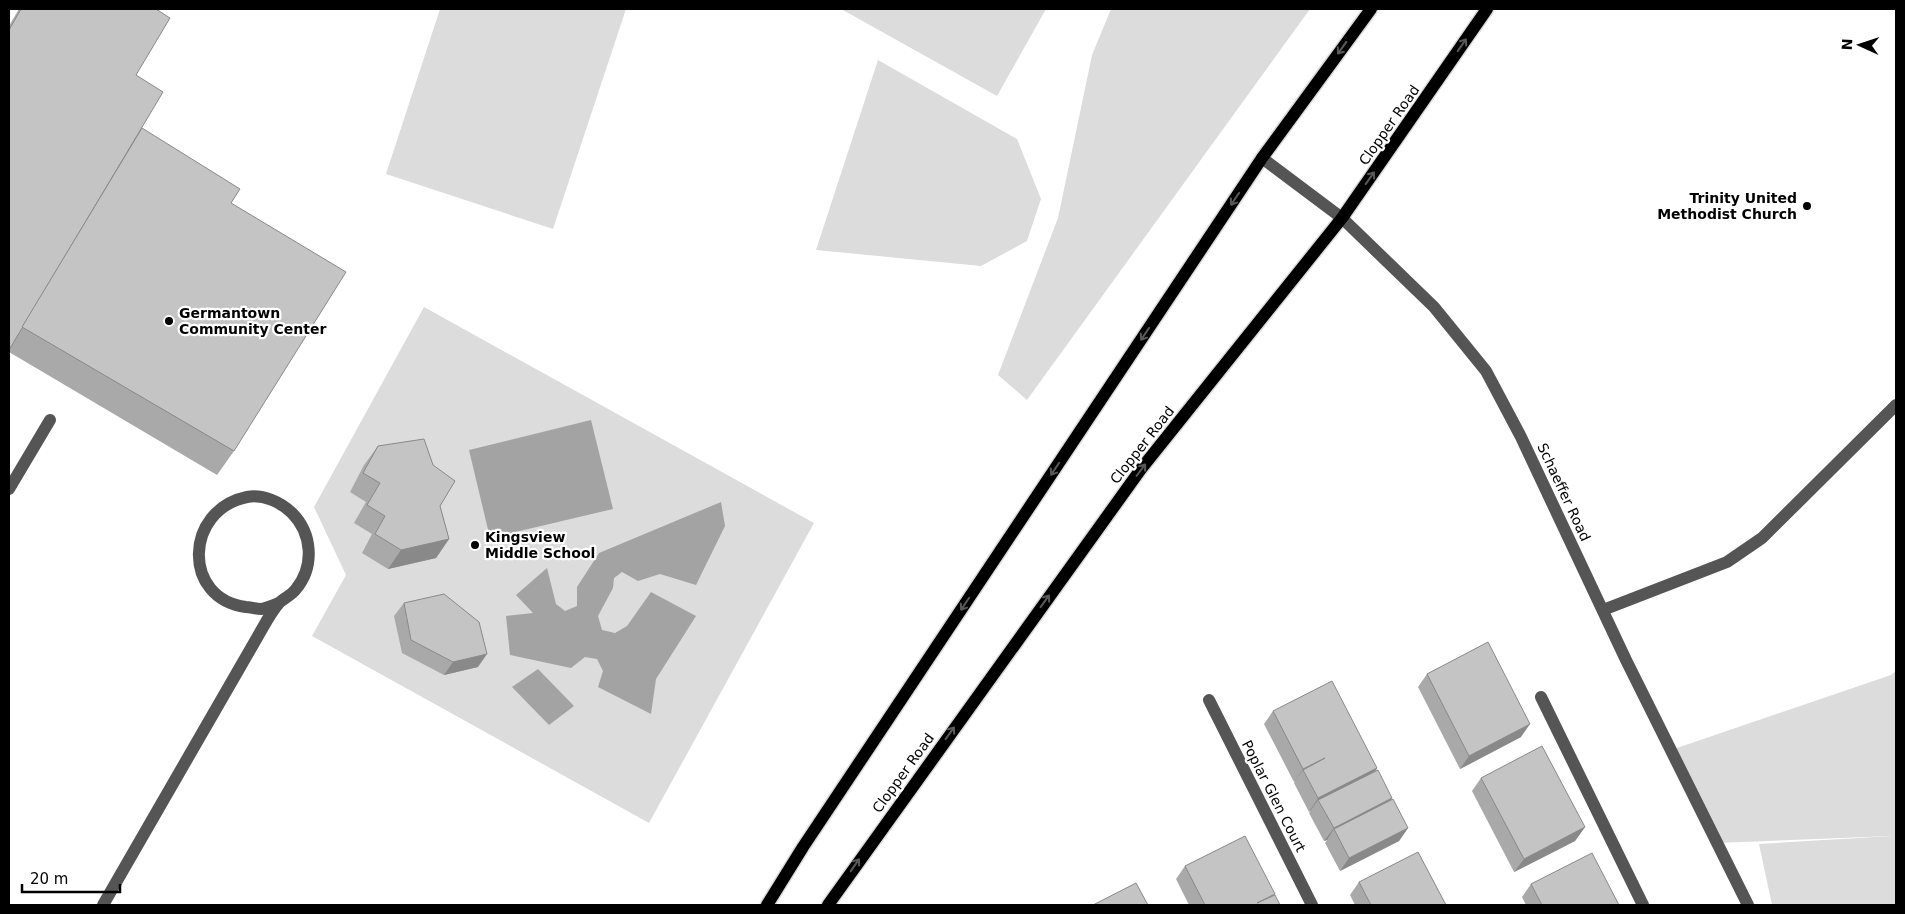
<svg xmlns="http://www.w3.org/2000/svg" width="1905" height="914" font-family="'DejaVu Sans',sans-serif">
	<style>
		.green { fill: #dcdcdc }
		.water { fill: #a3a3a3 }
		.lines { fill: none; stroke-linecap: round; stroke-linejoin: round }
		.major-casing { stroke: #dbdbdb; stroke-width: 15 }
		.minor { stroke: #555; stroke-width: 12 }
		.major { stroke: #000; stroke-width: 12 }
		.wall { fill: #a9a9a9 }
		.shaded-wall { fill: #898989 }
		.building { fill: #c4c4c4; stroke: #898989 }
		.oneway { stroke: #595959 }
		.poi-dot { fill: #000; stroke: #fff; stroke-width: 2 }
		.labels { text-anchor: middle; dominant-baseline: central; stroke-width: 4.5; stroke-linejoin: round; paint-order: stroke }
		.street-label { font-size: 14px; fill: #000; stroke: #fff }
		.poi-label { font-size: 14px; font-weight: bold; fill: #000; stroke: #fff; text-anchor: start }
	</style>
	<rect width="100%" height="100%" fill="#fff"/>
	<g class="green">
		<path d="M440,9H626L553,229L386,174Z"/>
		<path d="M841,9H1046L997,96Z"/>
		<path d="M1111,9H1310L1027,400L998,375L1058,218L1092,55Z"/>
		<path d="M878,60L1017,139L1041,199L1027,241L981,266L816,250Z"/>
		<path d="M424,307L814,523L649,823L312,636L346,575L314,507Z"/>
		<path d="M1896,671V905H1772L1759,844L1892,836L1717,843L1671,750L1891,675Z"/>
	</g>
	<g class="water">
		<path d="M591,420L613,509L490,538L469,450Z"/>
		<path d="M721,502L725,526L696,585L660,574L638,581L622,572L614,578L613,588L598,616L602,630L615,633L627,626L651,592L696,616L656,679L651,714L598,687L603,671L597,659L585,657L571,668L510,655L506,616L533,613L516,595L547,568L556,604L565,611L577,606V587L599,553Z"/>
		<path d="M538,669L574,706L549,725L512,687Z"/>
	</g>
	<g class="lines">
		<g class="major-casing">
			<g id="major">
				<path d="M767,905L803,847L1262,158L1371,9"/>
				<path d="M828,905L1141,469L1342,218L1487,9"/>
			</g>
		</g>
		<g class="minor">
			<path d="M1262,158L1342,218L1434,307L1486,371L1521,437L1626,660L1748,905"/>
			<path d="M9,489L50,420"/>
			<path d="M1603,610L1727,562L1762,538L1896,405"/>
			<path d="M1541,697L1643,905"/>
			<path d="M1209,700L1312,905"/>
			<path d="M103,905L262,629C267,620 272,611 279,603C284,598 292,595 296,589C315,566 312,533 292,513C281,502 263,494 247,497C184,510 182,599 246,607C250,607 256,609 261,609C267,608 273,605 279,603"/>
		</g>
		<use href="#major" class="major"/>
	</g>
	<g class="wall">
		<path d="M19,9H156L136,75L140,130L231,203L234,451L217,475L9,352V26Z"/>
		<path d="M378,446L440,506L449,539L436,558L388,569L362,553L372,534L354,523L366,502L350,492L364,465Z"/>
		<path d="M404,603L478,667L444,675L402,653L394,616Z"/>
		<path d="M1427,674L1521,737L1460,769L1418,687Z"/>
		<path d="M1273,711L1377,768L1376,771L1392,798L1391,800L1408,828L1399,841L1340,871L1325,843L1327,840L1324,841L1309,813L1311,810L1309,812L1294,783L1295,781L1294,782L1264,724Z"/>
		<path d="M1481,778L1585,827L1575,841L1514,872L1472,791Z"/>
		<path d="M1185,866L1275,894L1273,896L1280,905H1189L1176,879Z"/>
		<path d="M1359,882L1446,905H1355L1350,895Z"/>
		<path d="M1531,884L1619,905H1526L1522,897Z"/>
	</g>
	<g class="shaded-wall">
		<path d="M449,539L436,558L388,569L401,550Z"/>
		<path d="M487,654L478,667L444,675L453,662Z"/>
		<path d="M1530,724L1521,737L1460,769L1469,756Z"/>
		<path d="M1325,758L1303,770L1294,782L1303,769Z"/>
		<path d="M1377,768L1368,781L1318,800L1311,810L1309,812L1318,798Z"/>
		<path d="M1392,798L1383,811L1334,829L1327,840L1324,841L1334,828Z"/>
		<path d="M1585,827L1575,841L1514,872L1524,859Z"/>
		<path d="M1408,828L1399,841L1340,871L1349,858Z"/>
	</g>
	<g class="building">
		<path d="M21,9H156L170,18L136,75L163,92L9,350V30Z"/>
		<path d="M142,128L240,189L231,203L346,272L234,451L22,327Z"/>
		<path d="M424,439L433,465L455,481L440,506L449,539L401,550L375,534L385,516L367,505L380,483L363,473L378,446Z"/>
		<path d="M444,594L479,622L487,654L453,662L411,640L404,603Z"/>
		<path d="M1488,642L1530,724L1469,756L1427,674Z"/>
		<path d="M1332,681L1377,768L1318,798L1303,770L1325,758L1303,769L1273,711Z"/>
		<path d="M1542,746L1585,827L1524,859L1481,778Z"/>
		<path d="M1378,770L1392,798L1334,828L1318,800Z"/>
		<path d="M1393,799L1408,828L1349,858L1334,829Z"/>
		<path d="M1245,836L1275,894L1257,903L1275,895L1280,905H1205L1185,866Z"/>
		<path d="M1418,852L1446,905H1371L1359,882Z"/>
		<path d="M1592,853L1619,905H1542L1531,884Z"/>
		<path d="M1136,883L1148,905H1093Z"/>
	</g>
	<defs><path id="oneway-shaft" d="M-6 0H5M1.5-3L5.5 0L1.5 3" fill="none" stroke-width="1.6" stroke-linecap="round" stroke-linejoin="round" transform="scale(1.25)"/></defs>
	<g class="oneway">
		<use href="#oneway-shaft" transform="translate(1462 45) rotate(-55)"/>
		<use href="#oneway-shaft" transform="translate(1342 48) rotate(126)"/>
		<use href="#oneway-shaft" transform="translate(1370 178) rotate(-55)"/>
		<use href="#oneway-shaft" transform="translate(1235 199) rotate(124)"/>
		<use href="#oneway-shaft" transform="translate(1145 334) rotate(124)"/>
		<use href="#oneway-shaft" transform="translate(1055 469) rotate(124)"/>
		<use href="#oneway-shaft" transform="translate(1141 470) rotate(-53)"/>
		<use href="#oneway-shaft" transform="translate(1045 601) rotate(-54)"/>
		<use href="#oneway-shaft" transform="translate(965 604) rotate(124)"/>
		<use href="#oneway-shaft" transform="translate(950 733) rotate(-54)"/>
		<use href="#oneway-shaft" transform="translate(855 865) rotate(-55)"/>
	</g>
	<g class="poi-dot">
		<circle cx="1807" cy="206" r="5"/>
		<circle cx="169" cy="321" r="5"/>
		<circle cx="475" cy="545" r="5"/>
	</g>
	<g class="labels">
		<g class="street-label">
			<text transform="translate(1389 125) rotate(-55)">Clopper Road</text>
			<text transform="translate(1142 445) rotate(-52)">Clopper Road</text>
			<text transform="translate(1564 492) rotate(65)">Schaeffer Road</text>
			<text transform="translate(903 773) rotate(-54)">Clopper Road</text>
			<text transform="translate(1274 796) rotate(63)">Poplar Glen Court</text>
		</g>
		<g class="poi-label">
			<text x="1797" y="198" text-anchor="end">Trinity United<tspan x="1797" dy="16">Methodist Church</tspan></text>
			<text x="179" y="313">Germantown<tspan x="179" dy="16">Community Center</tspan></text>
			<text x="485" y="537">Kingsview<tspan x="485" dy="16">Middle School</tspan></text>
		</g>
	</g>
	<rect width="1905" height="914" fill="none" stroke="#000000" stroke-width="20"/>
	<g transform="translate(1860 45) rotate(273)" stroke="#ffffff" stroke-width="4" paint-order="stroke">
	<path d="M0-4L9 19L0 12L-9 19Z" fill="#000000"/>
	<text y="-8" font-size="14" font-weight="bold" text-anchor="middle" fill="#000000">N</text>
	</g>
	<path d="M22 884v8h98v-8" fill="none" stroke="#000000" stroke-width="2.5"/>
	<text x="30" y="884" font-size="15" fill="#000000" stroke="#ffffff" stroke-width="4" paint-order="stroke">20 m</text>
</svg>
